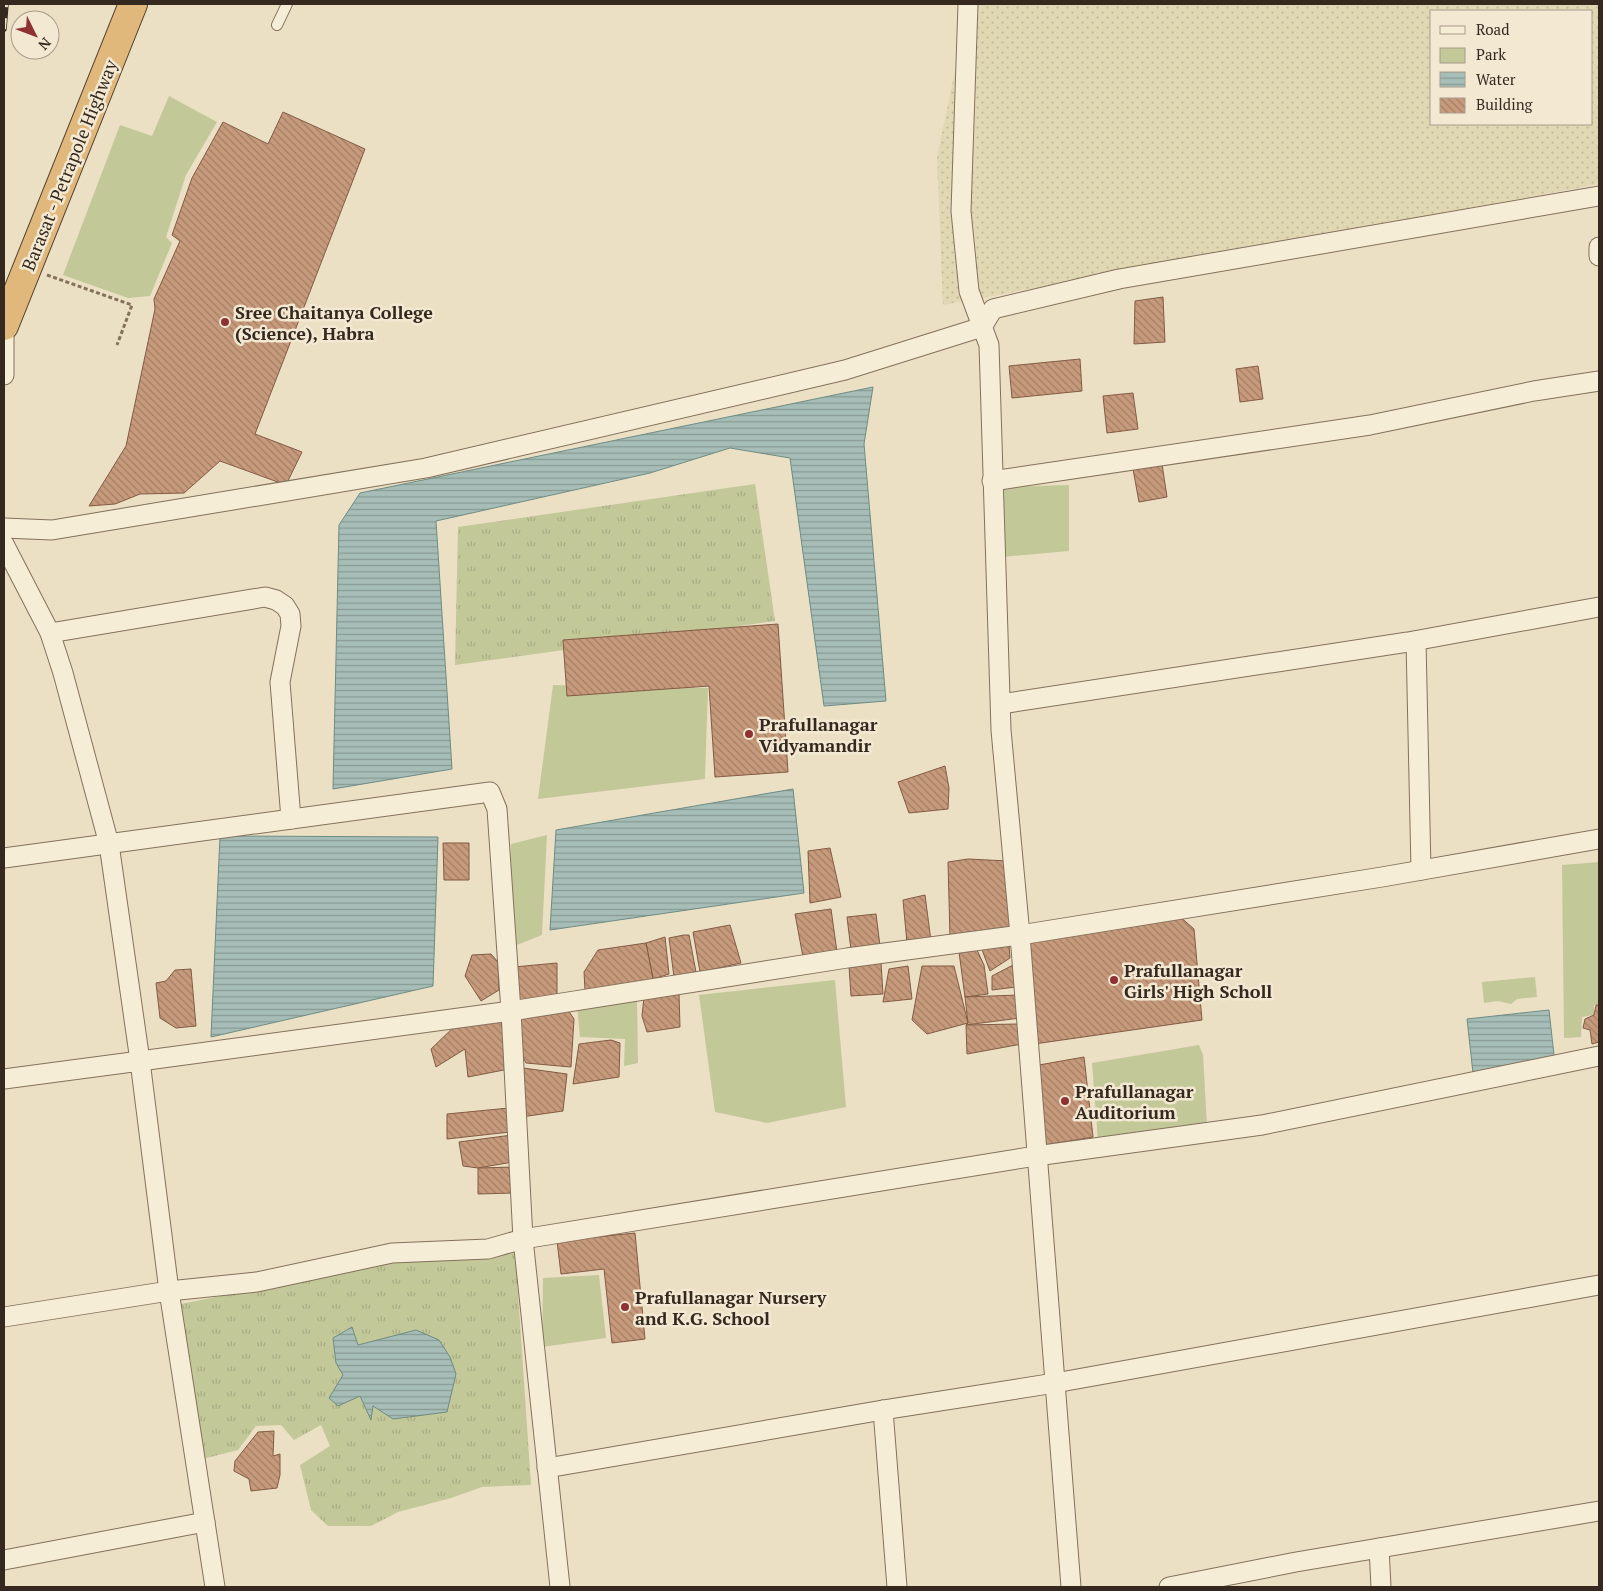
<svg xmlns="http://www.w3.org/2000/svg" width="1603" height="1591" font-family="'PT Serif',serif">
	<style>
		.farmland { fill: url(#farmland-dots); fill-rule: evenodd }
		.grass { fill: url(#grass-tufts) }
		.green { fill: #c3c899 }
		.water { fill: url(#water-rules); stroke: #6d8c84 }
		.building { fill: url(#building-back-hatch); stroke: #825b43 }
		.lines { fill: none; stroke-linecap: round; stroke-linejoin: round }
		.service-casing { stroke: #84715c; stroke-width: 12 }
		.minor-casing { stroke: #84715c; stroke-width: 21 }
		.trunk-casing { stroke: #523f30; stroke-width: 30 }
		.path { stroke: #84715c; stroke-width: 3; stroke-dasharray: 4 2.5; stroke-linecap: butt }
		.service { stroke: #f6edd7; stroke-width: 10 }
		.minor { stroke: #f6edd7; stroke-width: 19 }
		.trunk { stroke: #e0b87c; stroke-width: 28 }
		.rail-casing { stroke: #35291f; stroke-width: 5.5 }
		.rail { stroke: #f3e9d3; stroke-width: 4; stroke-dasharray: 11; stroke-linecap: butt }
		.poi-dot { fill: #8f3032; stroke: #f3e9d3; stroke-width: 2 }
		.labels { text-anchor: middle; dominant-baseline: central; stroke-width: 5; stroke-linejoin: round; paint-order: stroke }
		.street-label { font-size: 18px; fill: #35291f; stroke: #f3e9d3 }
		.poi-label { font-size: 18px; font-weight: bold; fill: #35291f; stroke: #f3e9d3; text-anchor: start }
	</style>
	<defs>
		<pattern id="farmland-dots" width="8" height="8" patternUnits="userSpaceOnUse" patternTransform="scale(1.25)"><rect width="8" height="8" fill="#e0d8b2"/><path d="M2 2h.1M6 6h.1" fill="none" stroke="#c1b999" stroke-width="1.8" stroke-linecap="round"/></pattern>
		<pattern id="grass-tufts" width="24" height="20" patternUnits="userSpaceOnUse" patternTransform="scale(1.25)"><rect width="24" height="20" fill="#c3c899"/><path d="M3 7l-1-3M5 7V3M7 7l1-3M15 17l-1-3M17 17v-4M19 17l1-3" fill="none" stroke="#a8ac83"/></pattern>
		<pattern id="water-rules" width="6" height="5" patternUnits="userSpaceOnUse" patternTransform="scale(1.25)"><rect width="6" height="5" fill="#a6beb7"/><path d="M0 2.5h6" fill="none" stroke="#889a94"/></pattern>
		<pattern id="building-back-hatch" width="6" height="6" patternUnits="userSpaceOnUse" patternTransform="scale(1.25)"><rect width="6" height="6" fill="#c79a7c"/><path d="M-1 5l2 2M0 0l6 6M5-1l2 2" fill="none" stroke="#a27e65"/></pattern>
	</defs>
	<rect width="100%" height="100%" fill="#ebdfc4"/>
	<path class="farmland" d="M969,4H1599V184L943,305L937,157ZM1432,11H1592V124H1432Z"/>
	<g class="grass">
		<path d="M755,484L775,621L455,665L458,527Z"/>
		<path d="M515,1249L531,1485L482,1487L451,1498L398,1512L371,1526H328L311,1510L300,1465L330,1446L321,1425L294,1440L281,1425L256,1426L238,1450L191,1462L166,1307L391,1262Z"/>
	</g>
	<g class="green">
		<path d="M169,96L217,122L186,175L166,237L172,243L150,296L128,298L63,275L120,125L152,136Z"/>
		<path d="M1069,485V551L1001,557L1000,487Z"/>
		<path d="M553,685L708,688L705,779L538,799Z"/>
		<path d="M547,835L542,935L507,949L511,844Z"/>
		<path d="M1599,862V1004L1594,1005V1015L1582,1017L1581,1037L1564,1038L1562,865Z"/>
		<path d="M1535,977L1537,997L1517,999L1511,1004L1498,1001L1484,1003L1482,982Z"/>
		<path d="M835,980L846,1107L767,1123L715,1112L699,995Z"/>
		<path d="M637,998L638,1063L624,1066L625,1039L580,1037L577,1005Z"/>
		<path d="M1199,1045L1203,1055L1207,1126L1098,1141L1092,1063Z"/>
		<path d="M599,1275L606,1338L542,1347L543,1278Z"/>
	</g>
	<g class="water">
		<path d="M873,387L864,444L886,701L824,706L790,458L730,448L650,473L436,521L452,769L333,789L339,525L360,493Z"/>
		<path d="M793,789L804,893L550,930L556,830Z"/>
		<path d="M220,836L438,837L433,986L211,1037Z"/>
		<path d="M1549,1010L1555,1064L1473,1073L1467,1019Z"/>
		<path d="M352,1327L358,1345L416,1330L439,1340L450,1357L456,1374L447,1412L393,1419L373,1406L371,1420L360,1396L338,1406L329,1398L343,1375L336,1363L333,1338Z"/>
	</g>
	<g class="building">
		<path d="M283,112L365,149L255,434L302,452L286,485L220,461L184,493L140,494L115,504L89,506L126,446L155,309L154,299L180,241L172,235L192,178L223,122L268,144Z"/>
		<path d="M1163,297L1165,342L1134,344L1135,301Z"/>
		<path d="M1080,359L1082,391L1012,398L1009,366Z"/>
		<path d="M1258,366L1263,399L1240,402L1236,369Z"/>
		<path d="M1133,393L1138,429L1107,433L1103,396Z"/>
		<path d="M1162,464L1167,497L1139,502L1133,469Z"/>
		<path d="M778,624L788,772L715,777L709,686L567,696L563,640Z"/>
		<path d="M945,766L949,788L948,809L909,813L898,782Z"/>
		<path d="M443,843H469V880H444Z"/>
		<path d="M830,848L841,897L810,903L808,851Z"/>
		<path d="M968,859L1008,861L1012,928L950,937L948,862Z"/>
		<path d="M925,895L931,941L907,943L903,900Z"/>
		<path d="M831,909L837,952L803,957L795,914Z"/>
		<path d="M876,914L880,946L851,950L847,917Z"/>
		<path d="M1178,915L1194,929L1202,1020L1034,1044L1028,940Z"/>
		<path d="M730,925L741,963L700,972L693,932Z"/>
		<path d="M684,935H689L696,972L674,977L669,938Z"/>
		<path d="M665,937L669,974L653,979L646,943Z"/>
		<path d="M646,943L653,979L600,990H585L584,972L598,950Z"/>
		<path d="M1009,945L1010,958L990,971L981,947Z"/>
		<path d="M977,950L984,965L988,994L965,997L959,952Z"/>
		<path d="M491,954L498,962L499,990L481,1001L465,976L472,955Z"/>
		<path d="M557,963V995L515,1002L514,967Z"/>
		<path d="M881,963L883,994L851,996L849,966Z"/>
		<path d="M1015,964L1016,987L992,990V976Z"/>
		<path d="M908,966L912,999L883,1002L889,969Z"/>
		<path d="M922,966H954L968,1023L927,1034L912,1020Z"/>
		<path d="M191,969L196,1026L176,1028L160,1018L156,983L166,981L175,970Z"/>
		<path d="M679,994L680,1027L647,1032L642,1016L644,997Z"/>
		<path d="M1018,995L1020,1018L966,1025L968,1023L965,997Z"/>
		<path d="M1596,1005H1599V1042L1592,1044L1590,1030L1583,1028L1585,1019L1594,1015Z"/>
		<path d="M566,1007L574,1019L571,1067L526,1063L519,1050L517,1017Z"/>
		<path d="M506,1021L509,1069L468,1077L465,1049L436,1067L431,1049L457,1024Z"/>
		<path d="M1018,1024L1022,1044L967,1054L966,1025Z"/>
		<path d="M611,1040L620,1043L619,1077L573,1084L579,1044Z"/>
		<path d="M1084,1057L1093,1137L1045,1145L1039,1065Z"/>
		<path d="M523,1068L567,1074L563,1111L521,1117Z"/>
		<path d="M509,1108L510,1132L447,1139V1114Z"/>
		<path d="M512,1135L513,1162L478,1168L463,1166L459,1142Z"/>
		<path d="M514,1167V1193L478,1194V1168Z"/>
		<path d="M635,1233L645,1339L612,1343L604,1269L561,1274L557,1241Z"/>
		<path d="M274,1431L273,1456L280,1454V1475L277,1488L251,1491L249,1479L234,1471L235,1461L258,1432Z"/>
	</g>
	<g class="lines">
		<g class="service-casing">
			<path id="service" d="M277,25L287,4"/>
		</g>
		<g class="minor-casing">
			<g id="minor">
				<path d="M1599,247V256"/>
				<path d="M4,375V325"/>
				<path d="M992,481L1370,425L1534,391L1599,381"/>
				<path d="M4,528L52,530L426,468L845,370L982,327L993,309L1119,279L1599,196"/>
				<path d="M4,544L50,633L63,673L109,844L140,1061L511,1011L847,958L1020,935L1001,730L989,345L969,291L961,211L968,4"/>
				<path d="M50,633L265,597L276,600L285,606L290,614L291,626L280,682L291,819"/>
				<path d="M1416,641L1421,870"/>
				<path d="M1001,704L1408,642L1599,607"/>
				<path d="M4,858L490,792L497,809L511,1011L523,1239L560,1587"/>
				<path d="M4,1079L140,1061L169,1291L215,1587"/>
				<path d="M4,1317L169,1291L257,1282L392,1253L488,1249L523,1239L1036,1156L1262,1125L1599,1056"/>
				<path d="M883,1410L897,1587"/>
				<path d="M547,1468L883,1410L1055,1383L1599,1285"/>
				<path d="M1379,1548L1381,1587"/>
				<path d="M4,1560L205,1522"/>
				<path d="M1071,1587L1020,935L1382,877L1599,839"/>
				<path d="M1169,1587L1296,1562L1599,1511"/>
			</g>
		</g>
		<g class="trunk-casing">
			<path id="trunk" d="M4,326L133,4"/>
		</g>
		<path class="path" d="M47,275L132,305L117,345"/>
		<use href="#service" class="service"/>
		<use href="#minor" class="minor"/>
		<use href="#trunk" class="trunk"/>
		<g class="rail-casing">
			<path id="rail" d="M4,29L6,4"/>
		</g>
		<use href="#rail" class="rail"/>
	</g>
	<g class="poi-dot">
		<circle cx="225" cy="322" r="5"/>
		<circle cx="749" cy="734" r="5"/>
		<circle cx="1114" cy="980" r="5"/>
		<circle cx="1065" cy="1101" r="5"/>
		<circle cx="625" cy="1307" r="5"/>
	</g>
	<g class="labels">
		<g class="street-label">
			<text transform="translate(69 165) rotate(-68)">Barasat - Petrapole Highway</text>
		</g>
		<g class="poi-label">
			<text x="235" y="312">Sree Chaitanya College<tspan x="235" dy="21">(Science), Habra</tspan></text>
			<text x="759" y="724">Prafullanagar<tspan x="759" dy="21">Vidyamandir</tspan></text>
			<text x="1124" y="970">Prafullanagar<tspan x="1124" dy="21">Girls' High Scholl</tspan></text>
			<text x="1075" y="1091">Prafullanagar<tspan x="1075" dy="21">Auditorium</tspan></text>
			<text x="635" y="1297">Prafullanagar Nursery<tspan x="635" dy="21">and K.G. School</tspan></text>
		</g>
	</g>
	<rect width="1603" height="1591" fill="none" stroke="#35291f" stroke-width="10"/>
	<rect x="1430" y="10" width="162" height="115" fill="#f3e9d3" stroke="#a79c8b"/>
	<rect x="1440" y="26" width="25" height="8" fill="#f6edd7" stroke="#a79c8b"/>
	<text x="1476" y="35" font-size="15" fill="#35291f">Road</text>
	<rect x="1440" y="48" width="25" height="15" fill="#c3c899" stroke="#a79c8b"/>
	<text x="1476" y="60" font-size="15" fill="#35291f">Park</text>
	<rect x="1440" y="72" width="25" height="15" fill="url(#water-rules)" stroke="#a79c8b"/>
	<text x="1476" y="85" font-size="15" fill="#35291f">Water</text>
	<rect x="1440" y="98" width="25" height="15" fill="url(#building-back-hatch)" stroke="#a79c8b"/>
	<text x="1476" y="110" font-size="15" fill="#35291f">Building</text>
	<g transform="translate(35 35) rotate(132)"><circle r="24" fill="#f3e9d3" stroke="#a79c8b"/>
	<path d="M0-4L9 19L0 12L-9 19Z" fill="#8f3032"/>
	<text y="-8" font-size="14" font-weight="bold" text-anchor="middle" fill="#35291f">N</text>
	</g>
</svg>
